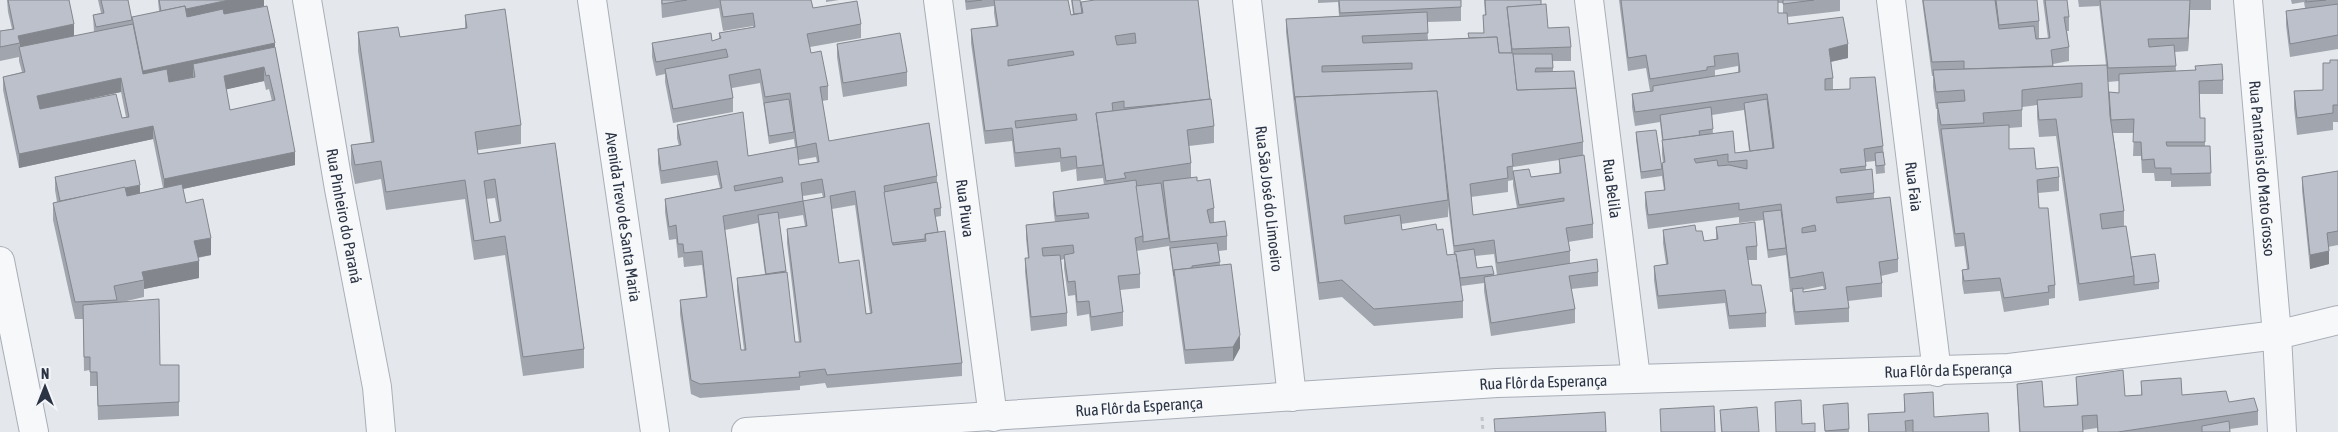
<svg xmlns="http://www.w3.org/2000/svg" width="2338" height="432" font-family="'Asap Condensed',sans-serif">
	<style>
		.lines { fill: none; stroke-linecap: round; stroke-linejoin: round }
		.street-casing { stroke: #a9aeb7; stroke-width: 30 }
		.path { stroke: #c2c5cb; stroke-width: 3; stroke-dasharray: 4 4; stroke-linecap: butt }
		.street { stroke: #f7f8fa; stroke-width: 28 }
		.wall { fill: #a1a5ae; fill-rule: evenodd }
		.shaded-wall { fill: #83868d }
		.building { fill: #bbc0ca; stroke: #83868d; fill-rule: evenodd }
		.labels { text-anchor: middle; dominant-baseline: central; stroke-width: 4; stroke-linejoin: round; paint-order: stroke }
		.street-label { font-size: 16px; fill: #2b3445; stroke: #f4f6f9 }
	</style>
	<rect width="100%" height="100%" fill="#e4e7ec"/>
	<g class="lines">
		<g class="street-casing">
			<g id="street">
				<path id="s1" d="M307,0L339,189L377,387L381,432"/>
				<path id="s2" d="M592,0L655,432"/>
				<path id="s3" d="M938,0L993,417"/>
				<path id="s4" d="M1247,0L1292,397"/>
				<path id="s5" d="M1589,0L1636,378"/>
				<path id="s6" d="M1891,0L1937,372"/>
				<path id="s7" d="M2248,0L2277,335L2282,432"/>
				<path d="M0,261L34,432"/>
				<path id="s8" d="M746,432L1497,383L2009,368L2277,335L2338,320"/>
			</g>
		</g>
		<path class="path" d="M1482,417L1483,432"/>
		<use href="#street" class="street"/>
	</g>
	<g class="wall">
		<path d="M7,0H69L74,36L94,32L93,15L101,13L98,0H128L132,20L159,11L158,0H264V6L275,47L295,165L183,189L186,203L211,255L198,258L199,278L144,289V297L122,302L160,365H179V416L98,420L97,386H90V370L84,371L83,319H75L53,220V203L57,202L55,190V177L140,193L163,188L153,139L19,168L3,90V77L22,72L19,61V57L0,61V31L12,29L8,12ZM264,81L266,90L269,89L272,101L230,110L226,89ZM121,92L126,117L122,118L40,109Z"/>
		<path d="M661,0H811L813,8L861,24V38L810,47L811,53L828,86V100L822,101L829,141L937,176V182L941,208V216L935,217L962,363V376L827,388L825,383L800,386V390L700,398L691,394L680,314V300L706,297L702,265L684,267L683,257L678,258L676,239L669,240L665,212V199L720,188L717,175L661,184L658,163V149L679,146L677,138V125L748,156L795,147L794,139L769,144L764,108L760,83L732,88L733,98V112L673,123L665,82V74L656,76L652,57V43L712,41L719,39V33L753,27V26L723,31L719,8L662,18ZM816,157L817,162L799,165L798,160ZM822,193L823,198L803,201V215L805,226L787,229V243L799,342H795L779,219L803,215V196ZM855,205L870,313L866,314L839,263L832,209ZM758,223L765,274L737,278V291L744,350H741L725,230Z"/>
		<path d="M826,0H839L826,2Z"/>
		<path d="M965,0H1068L1071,15L1073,14L1071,0H1080L1081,7L1198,0L1214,126V143L1189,146L1191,163V177L1197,181L1214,208V222L1210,223L1227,236V250L1219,251L1220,265L1240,348L1233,361L1185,364L1169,246L1136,251L1140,274V288L1120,290L1123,312V326L1091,331L1089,314L1077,316L1075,295L1068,296L1064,268V259L1061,260L1067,313V326L1031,331L1025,272V258H1028L1026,238V225L1055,222L1053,206V192L1104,185L1103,178L1077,181L1076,169L1061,172L1060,162L1015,167L1012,141L985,144L971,43V29L996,26L994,13V6L966,10Z"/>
		<path d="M1318,0H1461V21L1427,22L1428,40L1468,38L1484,33L1483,15H1485L1484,0H1541V5L1548,28L1571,47V61H1553V71L1583,142V155L1593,224V238L1568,242L1570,251V263L1598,272V286L1571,289L1575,309V323L1491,336L1484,291V283L1461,286L1463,301V318L1374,326L1342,297L1319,300L1295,114L1286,32V19L1339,16L1338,2L1318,3ZM1559,160V173L1531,177L1513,171V167ZM1513,180V185L1517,208L1473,215L1471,197L1508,192V181ZM1448,206L1454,254L1447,255L1437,230H1402L1401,224L1448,217ZM1494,254L1497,275H1494L1492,266L1477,268L1475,256Z"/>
		<path d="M1619,0H1840V11L1787,17L1788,24L1848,58L1831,62L1833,78V90L1883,146L1885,173L1876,174L1875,161L1866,162V170L1874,193V199L1898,259V272L1881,276L1882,283V297L1848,301L1849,308V322L1795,325L1792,303V292H1790L1786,255L1768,258L1763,220L1739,223V217L1648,229L1645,206V192L1664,190L1662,177V163H1663L1662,154V140L1660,122L1635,126L1632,107V94L1650,91L1646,68L1628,71ZM1778,3H1783V13H1778ZM1738,66V73L1715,76V70ZM1744,110L1749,151L1735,153L1713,134L1712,115ZM1823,286L1824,289L1803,292V290Z"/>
		<path d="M1922,0H2037L2039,21V38H2048L2043,0H2067L2069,17V31H2067L2069,47V61L2053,64V66L2106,65L2099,4V6L2079,7L2078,0H2211V10H2190L2188,51L2175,52L2176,71L2195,70V66L2223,80V94H2199L2200,118H2205V146H2210L2211,186L2171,187V181H2155L2154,173H2142L2141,156H2133L2134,133H2113L2124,211V226L2131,257L2159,282V289L2079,301L2056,136L2039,137L2037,117V105L2022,107V127L2009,128V149L2036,169L2059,177V191L2038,193L2039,208L2055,285V298L2049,299V305L2004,312L2000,291L1964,294L1962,283V270L1967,269L1964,246L1955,247L1937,120V109H1936L1933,87V76H1932ZM2119,81V93L2109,92L2108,82Z"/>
		<path d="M2291,0H2338V49L2290,57L2286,25V11L2305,8L2304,2L2292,4Z"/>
		<path d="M465,15L521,125V144L478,150V154L555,143L584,349V368L523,376L505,255L474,260L465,199L386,210L381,179L355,184L351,164V145L371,142L358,51V32L400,37L465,28ZM495,198L499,221L490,223L486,199Z"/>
		<path d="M837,44L907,72V86L843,97L837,57Z"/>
		<path d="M2338,60V122H2333V130L2297,135L2294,108V91L2323,90L2330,63Z"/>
		<path d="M1636,132L1662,169V176L1641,179L1636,139Z"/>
		<path d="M2338,171V245L2328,247L2329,264L2310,269L2302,190V177Z"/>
		<path d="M1716,227L1757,246V260H1748L1752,285L1766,313V327L1729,329L1725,303L1658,309L1654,280V266L1666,264L1663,243V230L1696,231L1704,241L1716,239Z"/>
		<path d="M2076,377L2125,396L2141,395V381L2182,395L2229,402L2258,411V425L2230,429V432H2098L2097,428L2083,430V432H2019L2017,384L2044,407L2077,405Z"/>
		<path d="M1904,394L1934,417L1989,432H1868V414L1904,412Z"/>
		<path d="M1848,403L1849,432H1825L1823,405Z"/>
		<path d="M1720,410L1759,432H1721Z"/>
	</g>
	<g class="shaded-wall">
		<path d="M229,0H264V6L162,28V14Z"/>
		<path d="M2190,0V11L2188,51V38Z"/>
		<path d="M74,24V38L20,49V43L18,36Z"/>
		<path d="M275,43V60L193,64V77L143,88V71Z"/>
		<path d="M1848,44V58L1829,62V49Z"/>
		<path d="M264,67V81L224,90V76Z"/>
		<path d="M121,78V92L37,110V96Z"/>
		<path d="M153,126V139L19,168V154Z"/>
		<path d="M295,152V165L164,193V179Z"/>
		<path d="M140,185V198L60,201Z"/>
		<path d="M211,238V255L194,258V241Z"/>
		<path d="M2329,251V264L2310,269V255Z"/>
		<path d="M199,261V278L144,289V280L142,272Z"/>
		<path d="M1240,335V348L1233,361V347Z"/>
	</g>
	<g class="building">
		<path d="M8,0H69L74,24L18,36L20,43L0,47V31L14,29Z"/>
		<path d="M101,0H128L132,20L96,27L93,15L104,13Z"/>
		<path d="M159,0H229L186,9L185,6L161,11Z"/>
		<path d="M662,0H687L662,4Z"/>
		<path d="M720,0H811L813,8L857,1L861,24L807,34L811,53L821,51L828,86L820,87L829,141L929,123L937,176L884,186L893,245L926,241L925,234L945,231L962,363L827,375L825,369L799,372L800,377L700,384L691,380L680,300L707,297L702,251L684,253L683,244H678L676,225L669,227L665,199L722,188L717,161L661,171L658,149L681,145L677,125L743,112L748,156L797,147L790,93L765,97L760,69L729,75L733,98L673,109L665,69L728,57L726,49L656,62L652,43L711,33L712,41L721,38L719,33L755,27L753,13L723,17ZM816,143L819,162L799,165L797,147ZM782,177L783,182L735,191L734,186ZM822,179L825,197L803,201L807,226L787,229L801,342H795L787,272L737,278L746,350H741L723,216L803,201L801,183ZM855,191L872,313L866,314L859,260L839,263L830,196Z"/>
		<path d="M966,0H982L966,2Z"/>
		<path d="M994,0H1068L1071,15L1083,13L1081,2L1095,0H1198L1210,99L1175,103L1124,108V101L1112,103L1113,111L1096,113L1103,165L1077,168L1076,156L1061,158L1060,148L1015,153L1012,128L985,131L971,29L998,26ZM1135,33L1136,43L1117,45L1115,36ZM1073,51L1074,55L1008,66V60ZM1076,114L1077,120L1016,128L1015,121Z"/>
		<path d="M1072,0H1080L1082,13L1074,14Z"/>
		<path d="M1339,0H1461V7L1340,13Z"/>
		<path d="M1485,0H1541V5L1507,7L1512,53H1499L1497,37L1469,38L1468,33H1484L1483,15H1486Z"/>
		<path d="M1621,0H1778V13H1787L1788,24L1843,17L1848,44L1829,49L1833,78L1825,79V90L1850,89V78L1875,77L1883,146L1864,149L1866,166L1840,169L1841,173L1872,169L1874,193L1836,197L1837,203L1890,197L1898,259L1879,262L1882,283L1846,287L1849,308L1795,312L1792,289L1803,288V292L1826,289L1823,272L1790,278L1781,204L1739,210V203L1648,215L1645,192L1665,190L1662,163L1665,162L1662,140L1733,131L1735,153L1774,148L1771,123L1767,94L1635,112L1632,94L1653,91V86L1740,72L1738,53L1714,56L1715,66L1707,67V70L1650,79L1646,55L1628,58ZM1728,154V162L1747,160V169L1729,165L1718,166L1717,160L1696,163L1694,159ZM1815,225L1816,231L1802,233V228Z"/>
		<path d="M1783,0H1814L1783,4Z"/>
		<path d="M1923,0H1995L1999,29L2034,26L2036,39L2050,38L2045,0H2067L2069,17H2064L2069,47L2051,50L2053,66L1964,69V61L1932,62Z"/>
		<path d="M1996,0H2037L2039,21L1999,25Z"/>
		<path d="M2100,0H2190L2188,38L2148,39L2149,47L2174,45L2176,66L2108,68Z"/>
		<path d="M2306,0H2326L2306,2Z"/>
		<path d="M1546,4L1548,28L1569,27L1571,47L1512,49L1507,7Z"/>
		<path d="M2338,4V35L2290,44L2286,11Z"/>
		<path d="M185,6L187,17L223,9L224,14L267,6L275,43L143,71L132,17Z"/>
		<path d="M505,9L521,125L475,132L478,154L555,143L584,349L523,357L505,236L474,241L465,180L386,192L381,161L355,165L351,145L374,142L358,32L398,27L400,37L467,28L465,15ZM495,179L501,221L490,223L484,181Z"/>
		<path d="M1427,12L1428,33L1362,36L1363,43L1497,37L1499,53H1513L1517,90L1576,88L1583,142L1512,154L1513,166L1507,167L1508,178L1470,184L1473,215L1564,201V198L1519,205L1513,171L1529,169L1531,177L1561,173L1559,159L1584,155L1593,224L1566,228L1570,251L1497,263L1494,240L1454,246L1437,91L1295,97V100L1286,19ZM1412,63V69L1322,72V66Z"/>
		<path d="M133,24L143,74L167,69L169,82L195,77L193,64L275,47L295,152L164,179L153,126L19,154L3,77L25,72L19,47ZM264,67L266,76L269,75L275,100L230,110L224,76ZM121,78L129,117L122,118L116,94L40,109L37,96Z"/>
		<path d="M900,33L907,72L843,83L837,44Z"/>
		<path d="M1513,54H1552L1553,68H1536L1535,72L1574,71L1576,88L1517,90Z"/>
		<path d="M2330,60H2338V105H2333V113L2297,118L2294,91L2323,90V63H2330Z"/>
		<path d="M2222,64L2223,80L2199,81L2200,118H2205V142H2166L2167,146H2210L2211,173L2171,174V168H2155L2154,159L2142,160L2141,142H2133L2134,119L2111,120L2109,92L2119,93V74L2196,70L2195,66Z"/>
		<path d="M2107,65L2110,116L2124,211L2100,214L2102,229L2126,226L2134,276L2079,284L2056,119L2039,120L2037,100L2082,97V83L2022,90V110L1983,113L1984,123L1941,125L1937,103L1965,101L1964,90L1936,92L1933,70Z"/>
		<path d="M1437,91L1448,200L1344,216L1345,224L1400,215L1402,230L1436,224L1437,230L1443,229L1447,255L1456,254L1463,301L1374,309L1342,280L1319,283L1295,97Z"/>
		<path d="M789,99L794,132L769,136L764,103Z"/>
		<path d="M1211,99L1214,126L1187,130L1191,163L1124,173L1126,178L1106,181L1096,113Z"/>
		<path d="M1767,99L1773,148L1750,151L1744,103Z"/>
		<path d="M1711,107L1713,129L1699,131L1700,135L1663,140L1660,115Z"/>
		<path d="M2009,125V149L2034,148L2036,169L2058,167L2059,177L2037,180L2039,208H2048L2055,285L2048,286L2049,292L2004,298L2000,278L1964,281L1962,270L1969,269L1964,233L1955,234L1941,129Z"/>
		<path d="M1656,130L1662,169L1641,172L1636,132Z"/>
		<path d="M1883,152L1885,165L1876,166L1875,153Z"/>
		<path d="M135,160L140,185L60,201L55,177Z"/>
		<path d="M2338,171V231L2327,233L2329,251L2310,255L2302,177Z"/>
		<path d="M1197,177V181L1210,179L1214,208L1207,210L1210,223L1225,221L1227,236L1170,242L1163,181Z"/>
		<path d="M1136,180L1143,236L1135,238L1140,274L1118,276L1123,312L1091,317L1089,301L1077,302L1075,281L1068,282L1064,255L1074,253L1073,245L1042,248L1043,256L1060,255L1067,313L1031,317L1025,258H1029L1026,225L1089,218L1088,213L1056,216L1053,192Z"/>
		<path d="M937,182L941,208L934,209L938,232L925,234V239L892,243L884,192Z"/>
		<path d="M1161,183L1169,238L1143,242V236L1136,186Z"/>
		<path d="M182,184L186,203L203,199L211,238L194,241L199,261L142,272L144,280L114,286L117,300L75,302L53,203L125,187L127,196Z"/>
		<path d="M1781,210L1786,248L1768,250L1763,212Z"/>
		<path d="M778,212L786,271L766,274L758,215Z"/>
		<path d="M1755,222L1757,246L1746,247L1752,285H1761L1766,313L1729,316L1725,290L1658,296L1654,266L1668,264L1663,230L1695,225L1696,231H1702L1704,241L1718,239L1716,227Z"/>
		<path d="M1217,243L1220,262L1192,266V268L1174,270V276L1170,248Z"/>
		<path d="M1474,249L1477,268L1492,266L1494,274L1460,278L1456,254H1455L1454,252Z"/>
		<path d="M2155,254L2159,282L2134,285V276L2131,257Z"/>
		<path d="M1597,259L1598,272L1569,276L1575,309L1491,323L1484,277Z"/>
		<path d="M1231,264L1240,335L1233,347L1185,350L1174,270Z"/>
		<path d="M159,299L160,365H179V402L98,406L97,372H90V357H84L83,305Z"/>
		<path d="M2123,370L2125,396L2142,395L2141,381L2181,378L2182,395L2226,391L2229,402L2254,398L2258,411L2118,432H2098L2097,415L2082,416L2083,432H2020L2017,384L2042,381L2044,407L2078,405L2076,377Z"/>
		<path d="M1933,392L1934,417L1988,413L1989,432H1913V420L1905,421L1906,432H1869L1868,414L1905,412L1904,394Z"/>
		<path d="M1801,400L1802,424L1815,423V432H1776L1775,402Z"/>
		<path d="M1848,403L1849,429L1825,431L1823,405Z"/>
		<path d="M1714,406L1715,432H1661L1660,409Z"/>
		<path d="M1757,407L1759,432H1722L1720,410Z"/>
		<path d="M1605,412L1606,432H1495L1494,419Z"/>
		<path d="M2229,421L2230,432H2202V426Z"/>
	</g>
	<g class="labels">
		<g class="street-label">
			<text stroke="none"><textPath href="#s7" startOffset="169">Rua Pantanais do Mato Grosso</textPath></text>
			<text stroke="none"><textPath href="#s6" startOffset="188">Rua Faia</textPath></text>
			<text stroke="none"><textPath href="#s5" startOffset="190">Rua Belila</textPath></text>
			<text stroke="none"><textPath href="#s4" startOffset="200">Rua São José do Limoeiro</textPath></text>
			<text stroke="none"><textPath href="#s3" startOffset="210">Rua Piuva</textPath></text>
			<text stroke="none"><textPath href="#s1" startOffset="219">Rua Pinheiro do Paraná</textPath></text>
			<text stroke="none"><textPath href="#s2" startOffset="219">Avenida Trevo de Santa Maria</textPath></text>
			<text stroke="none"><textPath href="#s8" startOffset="1204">Rua Flôr da Esperança</textPath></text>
			<text stroke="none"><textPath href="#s8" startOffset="799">Rua Flôr da Esperança</textPath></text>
			<text stroke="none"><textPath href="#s8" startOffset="394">Rua Flôr da Esperança</textPath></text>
		</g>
	</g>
	<g transform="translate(45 387)" stroke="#f4f6f9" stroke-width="4" paint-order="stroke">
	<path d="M0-4L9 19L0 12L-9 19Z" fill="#2b3445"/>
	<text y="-8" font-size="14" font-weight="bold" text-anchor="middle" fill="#2b3445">N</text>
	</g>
</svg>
